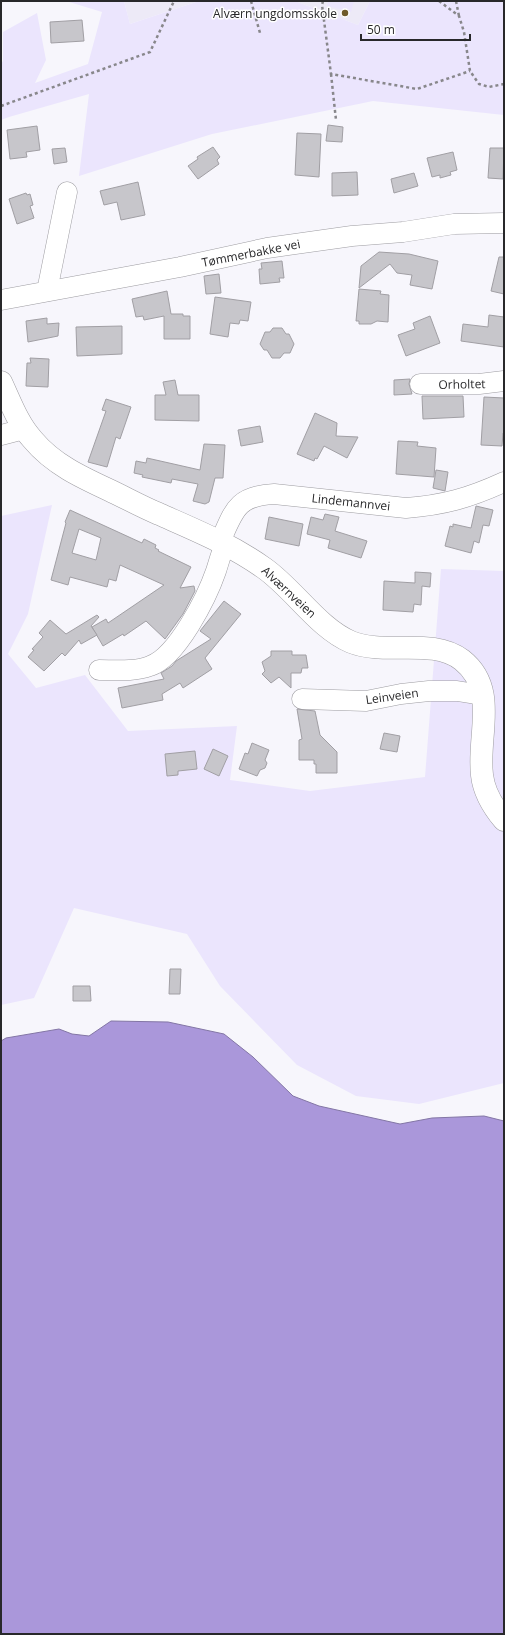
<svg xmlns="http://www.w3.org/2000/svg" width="505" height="1635" font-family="'Open Sans',sans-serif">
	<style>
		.built { fill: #edeaf7 }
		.green { fill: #ebe5fd }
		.water { fill: #aa97da; stroke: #8376a5 }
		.building { fill: #c7c6cb; stroke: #a19fa4; fill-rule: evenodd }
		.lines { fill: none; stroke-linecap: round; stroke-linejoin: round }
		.minor-casing { stroke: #9d9ca1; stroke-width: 21 }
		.major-casing { stroke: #9d9ca1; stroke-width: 23 }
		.path { stroke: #88878b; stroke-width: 2.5; stroke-dasharray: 3 3; stroke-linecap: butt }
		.minor { stroke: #fff; stroke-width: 20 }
		.major { stroke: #fff; stroke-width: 22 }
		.poi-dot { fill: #6f5b2a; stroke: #fff; stroke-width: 1.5 }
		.labels { text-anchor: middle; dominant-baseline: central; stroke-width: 3; stroke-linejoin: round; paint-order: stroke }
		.poi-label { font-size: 12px; fill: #28282a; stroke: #fff; text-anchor: end }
		.street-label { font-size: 12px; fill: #28282a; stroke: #fff }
	</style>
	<rect width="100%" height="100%" fill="#f7f6fc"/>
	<g class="built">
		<path d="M124,1H199L130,24Z"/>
		<path d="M295,1H370L358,25Z"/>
	</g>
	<g class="green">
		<path d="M66,1H124L130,24L199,1H295L358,25L370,1H504V115L373,101L212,134L79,176L89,94L9,117L1,120V64L3,61V32L37,13L46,60L35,83L88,64L102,12Z"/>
		<path d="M328,1H354L351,12L327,6Z"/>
		<path d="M52,505L28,614L8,654L36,688L85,675L128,731L237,726L230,780L310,791L425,777L441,569L504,571V1083L419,1104L356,1096L297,1065L220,986L187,934L74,908L34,998L1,1005V516Z"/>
	</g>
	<path class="water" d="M111,1021L168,1022L224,1034L253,1057L293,1096L319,1106L400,1124L432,1118L484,1116L504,1121V1634H1V1041L6,1038L59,1029L72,1034L89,1036Z"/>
	<g class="building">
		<path d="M82,20L84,41L51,43L50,22Z"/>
		<path d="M328,125L343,127L342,142L326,141Z"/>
		<path d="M37,126L40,150L26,152L27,157L10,159L7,130Z"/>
		<path d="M297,133L321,134L319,177L295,175Z"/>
		<path d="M213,147L220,157L217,160L219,164L198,179L188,166L198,159L197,157Z"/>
		<path d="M65,148L67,162L54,164L52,149Z"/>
		<path d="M490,148H504L503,179L488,178Z"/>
		<path d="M453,152L457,170L450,172L451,175L440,178V175L432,177L427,158Z"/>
		<path d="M357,172L358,195L332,196V173Z"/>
		<path d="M414,173L418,186L394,193L391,179Z"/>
		<path d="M138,182L145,215L121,220L117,202L104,205L100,191Z"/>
		<path d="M26,193L27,195L30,194L33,205L30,206L34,218L17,224L9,199Z"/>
		<path d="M379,252L409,254L438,261L432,289L410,285L412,275L397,273L390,264L359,288L361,266Z"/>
		<path d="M499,257H504V294L491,291Z"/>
		<path d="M282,261L284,278H279L280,282L260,284L259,269H262L261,263Z"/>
		<path d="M219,274L221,293L206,294L204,276Z"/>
		<path d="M359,289L381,291L380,294L389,295L388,322L377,321L371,324H359V321H356Z"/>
		<path d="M167,291L171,314H183V316H190V339H164V316L144,320L143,316L136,317L132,299Z"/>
		<path d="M215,297L251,302L248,321L240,320L239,324L230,323L228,337L210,334Z"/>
		<path d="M489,315L504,317V347L461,341L463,324L488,327Z"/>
		<path d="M430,316L440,343L406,356L398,335L415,329L413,323Z"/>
		<path d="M47,318V324L59,323L58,336L28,342L26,321Z"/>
		<path d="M122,326V354L77,356L76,327Z"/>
		<path d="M273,328H282L286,334H289L294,344L290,353H284L280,358H272L267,350H264L260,344L265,332H270Z"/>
		<path d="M30,358L49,359L48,387L26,386L27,363H31Z"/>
		<path d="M410,379L409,384L412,394L394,395V380Z"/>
		<path d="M175,380L178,395H199V421L155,420V395H166L163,382Z"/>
		<path d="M422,396H463L464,417L423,419Z"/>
		<path d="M484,397L504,398V433H503L502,446L481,445Z"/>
		<path d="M106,399L131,407L120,439L116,437L107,467L88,462L106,411L102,410Z"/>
		<path d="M315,413L337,423L336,436L358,437L347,458L324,446L317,459L315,458L314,461L297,454Z"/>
		<path d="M260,426L263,442L241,446L238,430Z"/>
		<path d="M398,441L418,442L417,446L436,448L434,477L396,474Z"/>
		<path d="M204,444L225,445L223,478H215L209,502L205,504L193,501L198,484L172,479L171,483L142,477L143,475L134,473L136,461L146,463L147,458L200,470Z"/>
		<path d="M436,470L448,472L445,491L433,488Z"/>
		<path d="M476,506L493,510L489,526L483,525L479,543L474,541L471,553L445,546L450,526L453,527V524L471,528Z"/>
		<path d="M70,510L142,543L144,539L156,545L155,548L159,550L158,551L191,567L180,588L194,586L195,591L183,614L165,639L146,621L124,636L123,634L103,646L92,627L106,619L108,623L164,585L120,565L116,581L109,579L107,587L70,577L68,585L51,580L66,523L65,522ZM79,529L101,538L96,560L72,553Z"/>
		<path d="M325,514L339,517L335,531L367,541L361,558L328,548L330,540L307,534L311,517L323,520Z"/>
		<path d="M269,517L303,524L299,546L265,539Z"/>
		<path d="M415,572L431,573L430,587L422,586L421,605L414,604L413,612L383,610L384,581L415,583Z"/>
		<path d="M224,601L241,614L205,658L212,669L183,688L180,683L162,694L163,700L122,708L118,688L164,679L161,673L172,666L176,661L211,639L200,631Z"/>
		<path d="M97,615L99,617L91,626L97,635L81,644L79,640L65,656L62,653L44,671L28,657L34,650L32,649L43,637L39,633L50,620L66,634Z"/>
		<path d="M271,651H292V655H306L308,668H302L301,673H291V688L279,677L271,683L262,674L265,671L262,662L271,656Z"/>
		<path d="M297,709L315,711L320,735L337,752V773H316V764H314V760H299V740L302,739Z"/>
		<path d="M384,733L400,736L397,752L380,749Z"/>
		<path d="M252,743L269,750L265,760L267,763L265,768L260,770L257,776L239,769L245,753L248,754Z"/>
		<path d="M213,749L228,756L219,776L204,769Z"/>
		<path d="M195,751L197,769L178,771V775L167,776L165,754Z"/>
		<path d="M170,969H181L180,994H169Z"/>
		<path d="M73,986H90L91,1001H73Z"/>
	</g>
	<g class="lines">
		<g class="minor-casing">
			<g id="minor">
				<path d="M47,291L67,192"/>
				<path d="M1,300L180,267L267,248L352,236L403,232L454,224L504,223"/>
				<path d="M420,384H479L504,381"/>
				<path d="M1,435L24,429"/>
				<path d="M220,542C234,511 236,496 274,494L406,508C444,505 469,498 504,482"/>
				<path d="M99,670C115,670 134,672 150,666C177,657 207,597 216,571C219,562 221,553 225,545"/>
				<path d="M302,699L366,701L401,694L429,691H457L482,695"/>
			</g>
		</g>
		<g class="major-casing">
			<path id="major" d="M1,382C10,401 18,424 33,440C53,464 81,477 109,490C126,498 142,507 159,514C195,530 232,545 264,568C294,589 318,628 351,642C386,656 432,637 462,660C499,689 477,736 482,775C484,793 493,807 504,820"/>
		</g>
		<g class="path">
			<path d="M251,1L260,33"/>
			<path d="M323,1L322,5L331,74L417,89L470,71"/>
			<path d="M439,1L459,16L464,32L470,71L479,84L489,87L504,84"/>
			<path d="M456,1L459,16"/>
			<path d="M331,74L336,120"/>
			<path d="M1,106L150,52L174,1"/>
		</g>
		<use href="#minor" class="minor"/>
		<use href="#major" class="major"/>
	</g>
	<circle class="poi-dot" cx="345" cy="13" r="4"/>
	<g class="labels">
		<g class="poi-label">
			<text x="337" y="13">Alværn ungdomsskole</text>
		</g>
		<g class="street-label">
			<text transform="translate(251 253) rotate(-11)">Tømmerbakke vei</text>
			<text transform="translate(462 384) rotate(-1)">Orholtet</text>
			<text transform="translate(351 502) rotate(6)">Lindemannvei</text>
			<text transform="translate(289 592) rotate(43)">Alværnveien</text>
			<text transform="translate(392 696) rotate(-8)">Leinveien</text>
		</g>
	</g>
	<rect width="505" height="1635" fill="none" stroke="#28282a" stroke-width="4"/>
	<path d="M361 34v6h109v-6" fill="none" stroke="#28282a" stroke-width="2"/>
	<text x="367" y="34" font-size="12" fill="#28282a" stroke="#ffffff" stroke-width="3" paint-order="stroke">50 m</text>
</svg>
